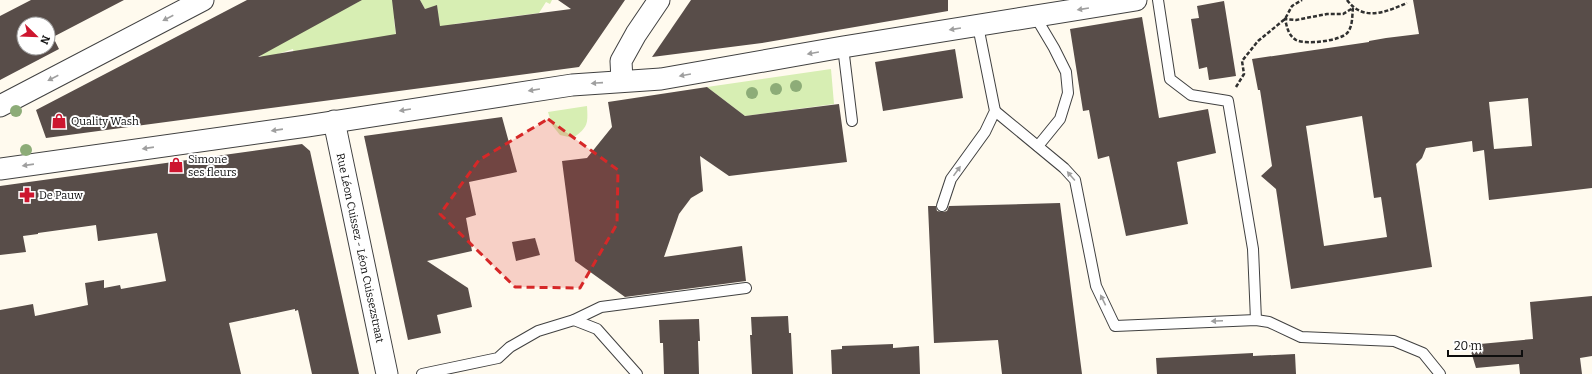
<svg xmlns="http://www.w3.org/2000/svg" width="1592" height="374" font-family="Bitter,serif">
	<style>
		.green { fill: #d7eeb3 }
		.building { fill: #584d49; fill-rule: evenodd }
		.lines { fill: none; stroke-linecap: round; stroke-linejoin: round }
		.service-casing { stroke: #414141; stroke-width: 12 }
		.minor-casing { stroke: #414141; stroke-width: 23 }
		.path { stroke: #303030; stroke-width: 2.5; stroke-dasharray: 4 2; stroke-linecap: butt }
		.service { stroke: #fff; stroke-width: 10 }
		.minor { stroke: #fff; stroke-width: 21 }
		.tree { fill: #8dac78 }
		.oneway { fill: #9f9f9f }
		.marked { fill: #d62828; fill-opacity: 0.2; stroke: #d62828; stroke-width: 3; stroke-dasharray: 8 5; stroke-linejoin: round }
		.labels { text-anchor: middle; dominant-baseline: central; stroke-width: 4; stroke-linejoin: round; paint-order: stroke }
		.poi-label { font-size: 11px; fill: #0e0e0e; stroke: #fff; text-anchor: start }
		.street-label { font-size: 11px; fill: #0e0e0e; stroke: #fff }
	</style>
	<rect width="100%" height="100%" fill="#fffaee"/>
	<g class="green">
		<path d="M345,0L349,7L358,2L357,0H395L403,16L394,19L398,54H294L293,49L263,59L259,52Z"/>
		<path d="M420,0H552L550,4L546,2L539,13L454,24L456,38L441,40L437,6L425,9Z"/>
		<path d="M831,69L834,104L745,116L707,87Z"/>
		<path d="M587,106C588,124 588,127 573,138L560,135L552,125L548,112Z"/>
	</g>
	<g class="building">
		<path d="M31,0H124L53,37L59,49L0,80V16ZM24,24H48V48H24Z"/>
		<path d="M247,0H362L258,57L396,34L392,0H420L425,9L437,5L440,26L571,9L558,0H625L579,67L46,138L36,110Z"/>
		<path d="M691,0H948V11L762,43L652,57Z"/>
		<path d="M1413,0H1592V188L1489,200L1484,150L1473,152L1472,141L1426,148L1422,158L1416,164L1432,267L1291,289L1276,189L1261,176L1272,166L1260,90H1258L1252,59L1369,42V41L1386,38L1419,34ZM1528,98L1532,146L1494,149L1489,102ZM1362,116L1374,198L1381,197L1387,237L1324,246L1306,126Z"/>
		<path d="M1224,1L1236,76L1209,80L1207,67L1199,69L1191,19L1199,18L1197,6Z"/>
		<path d="M1142,17L1159,118L1208,109L1216,153L1177,162L1188,224L1126,236L1109,156L1098,159L1089,110L1083,111L1070,29Z"/>
		<path d="M955,49L963,98L883,111L875,62Z"/>
		<path d="M707,87L745,116L839,104L847,162L729,176L700,156L703,191L691,198L679,214L664,257L742,246L746,281L625,297L575,261L562,161L587,158L612,127L608,102Z"/>
		<path d="M502,117L517,172L469,182L476,215L466,218L472,251L427,261L468,288L472,307L437,315L441,333L408,340L364,136Z"/>
		<path d="M302,144L310,151L359,374H312L298,310L295,311V309L229,323L241,374H0V310L33,304L35,316L88,305L85,283L104,280V288L120,285L121,289L166,281L157,233L98,241L96,225L38,233V234L23,236L26,252L0,255V186Z"/>
		<path d="M1060,203L1082,374H1002L998,340L934,343L928,206H936L937,211L943,212L947,211L949,206Z"/>
		<path d="M535,238L540,255L516,261L512,242Z"/>
		<path d="M1592,296V356L1580,358L1582,374H1520L1519,364L1476,368L1469,345L1533,339L1530,302Z"/>
		<path d="M788,316L789,333H791L793,374H752L750,335H752L751,317Z"/>
		<path d="M699,319L700,341H698L699,374H664L663,343H660L659,320Z"/>
		<path d="M893,344V348L919,346L920,374H832L831,350L842,349V346Z"/>
		<path d="M1253,353V356L1295,354L1296,374H1157L1156,358Z"/>
	</g>
	<g class="lines">
		<g class="service-casing">
			<g id="service">
				<path d="M1158,0L1170,79L1191,95L1228,101L1253,249L1256,320"/>
				<path d="M1035,16L1054,48L1066,72L1068,93L1060,119L1038,146"/>
				<path d="M843,47L852,121"/>
				<path d="M995,111L1064,168L1075,180L1096,286L1115,326L1256,320L1269,322L1301,337L1394,341L1423,353L1440,374"/>
				<path d="M942,206L951,179L985,132L995,111L978,26"/>
				<path d="M574,320L597,329L637,374"/>
				<path d="M422,374L498,358L510,347L538,331L574,320L601,307L746,288"/>
			</g>
		</g>
		<g class="minor-casing">
			<g id="minor">
				<path d="M622,81L621,61L636,34L659,0"/>
				<path d="M0,106L203,0"/>
				<path d="M334,121L387,374"/>
				<path d="M0,169L307,126L572,85L661,79L843,47L1136,0"/>
			</g>
		</g>
		<g class="path">
			<path d="M1347,0C1363,22 1386,12 1407,3"/>
			<path d="M1353,8C1352,15 1353,25 1348,32C1342,41 1305,45 1296,40C1288,35 1287,27 1285,19L1296,20L1327,14H1343Z"/>
			<path d="M1236,87L1244,74L1242,61L1258,41L1285,19L1292,6L1302,0"/>
		</g>
		<use href="#service" class="service"/>
		<use href="#minor" class="minor"/>
	</g>
	<g class="tree">
		<circle cx="796" cy="86" r="6"/>
		<circle cx="776" cy="89" r="6"/>
		<circle cx="752" cy="93" r="6"/>
		<circle cx="16" cy="111" r="6"/>
		<circle cx="26" cy="150" r="6"/>
	</g>
	<defs><path id="oneway-solid" d="M-6-.8H1V-3.2L6.5 0L1 3.2V.8H-6Z"/></defs>
	<g class="oneway">
		<use href="#oneway-solid" transform="translate(1083 9) rotate(171)"/>
		<use href="#oneway-solid" transform="translate(168 18) rotate(153)"/>
		<use href="#oneway-solid" transform="translate(955 29) rotate(171)"/>
		<use href="#oneway-solid" transform="translate(813 53) rotate(170)"/>
		<use href="#oneway-solid" transform="translate(685 75) rotate(170)"/>
		<use href="#oneway-solid" transform="translate(53 78) rotate(153)"/>
		<use href="#oneway-solid" transform="translate(597 83) rotate(176)"/>
		<use href="#oneway-solid" transform="translate(534 90) rotate(171)"/>
		<use href="#oneway-solid" transform="translate(405 110) rotate(171)"/>
		<use href="#oneway-solid" transform="translate(277 130) rotate(172)"/>
		<use href="#oneway-solid" transform="translate(148 148) rotate(172)"/>
		<use href="#oneway-solid" transform="translate(28 165) rotate(172)"/>
		<use href="#oneway-solid" transform="translate(957 171) rotate(-54)"/>
		<use href="#oneway-solid" transform="translate(1071 176) rotate(-131)"/>
		<use href="#oneway-solid" transform="translate(1103 300) rotate(-116)"/>
		<use href="#oneway-solid" transform="translate(1217 321) rotate(178)"/>
	</g>
	<path class="marked" d="M548,119L618,170L617,224L580,288L515,287L440,214L479,160Z"/>
	<defs>
		<g id="shop-bare" transform="scale(1.2)"><path d="M-5-2.5h2.3a2.7 3.5 0 0 1 5.4 0H5L5.5 6h-11ZM-1.5-2.5h3a1.5 2.3 0 0 0-3 0Z" fill="#cd162f" stroke="#fff" stroke-width="2.5" paint-order="stroke"/></g>
		<g id="pharmacy-bare" transform="scale(1.2)"><path d="M-2-6h4v4h4v4h-4v4h-4v-4h-4v-4h4Z" fill="#cd162f" stroke="#fff" stroke-width="2.5" paint-order="stroke"/></g>
	</defs>
	<g fill-rule="evenodd">
		<use href="#shop-bare" x="59" y="121"/>
		<use href="#shop-bare" x="176" y="165"/>
		<use href="#pharmacy-bare" x="27" y="195"/>
	</g>
	<g class="labels">
		<g class="poi-label">
			<text x="71" y="121">Quality Wash</text>
			<text x="188" y="159">Simone<tspan x="188" dy="13">ses fleurs</tspan></text>
			<text x="39" y="195">De Pauw</text>
		</g>
		<g class="street-label">
			<text transform="translate(360 248) rotate(78)">Rue Léon Cuissez - Léon Cuissezstraat</text>
		</g>
	</g>
	<g transform="translate(36 36) rotate(113)"><circle r="19" fill="#ffffff" stroke="#9f9f9f"/>
	<path d="M0-3L7 15L0 10L-7 15Z" fill="#cd162f"/>
	<text y="-6" font-size="11" font-weight="bold" text-anchor="middle" fill="#0e0e0e">N</text>
	</g>
	<path d="M1448 350v6h74v-6" fill="none" stroke="#0e0e0e" stroke-width="2"/>
	<text x="1454" y="350" font-size="12" fill="#0e0e0e" stroke="#ffffff" stroke-width="3" paint-order="stroke">20 m</text>
</svg>
